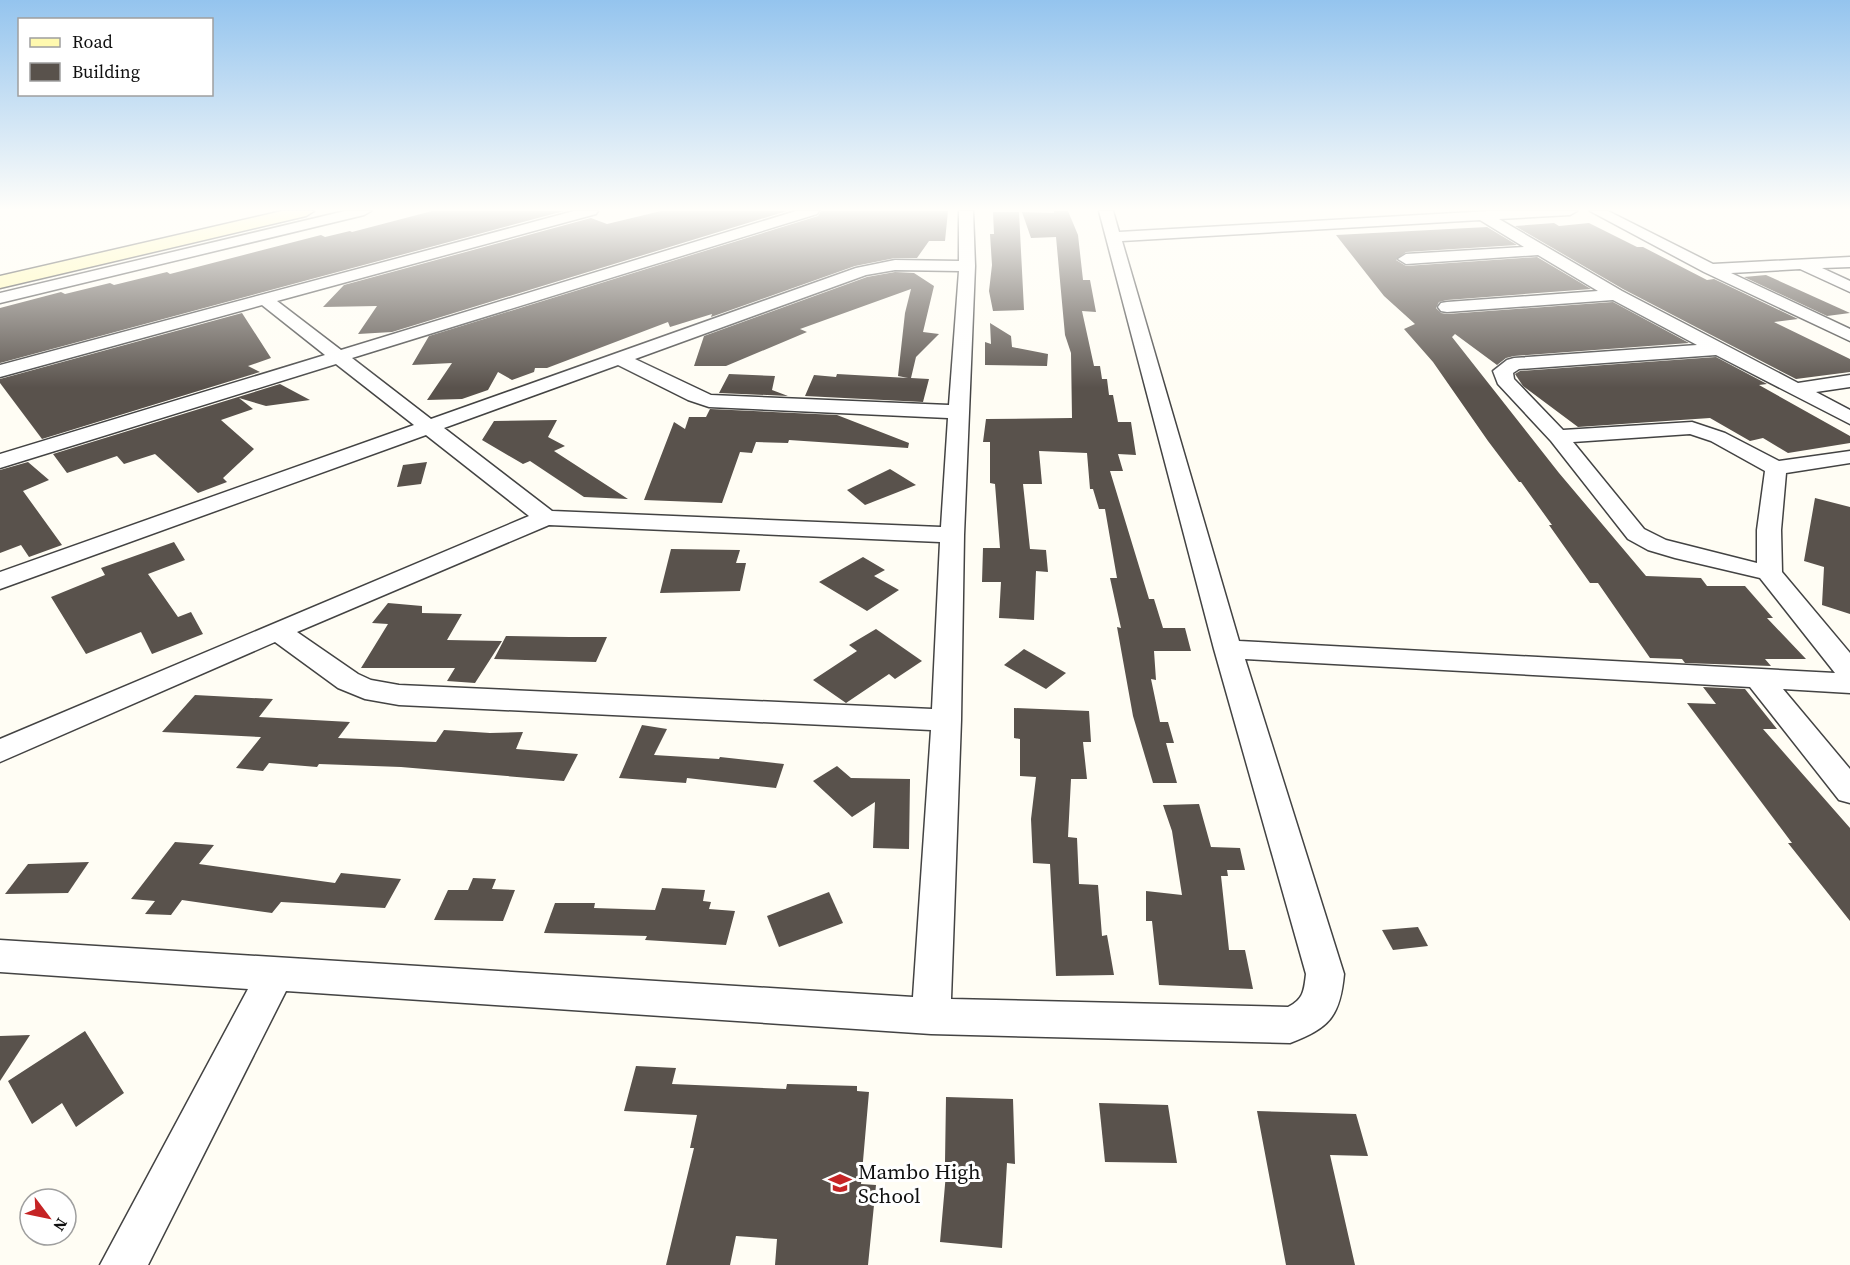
<svg xmlns="http://www.w3.org/2000/svg" width="1850" height="1265" font-family="'Source Serif 4',serif">
	<style>
		.building { fill: #59524c }
		.lines { fill: none; stroke-linecap: round; stroke-linejoin: round }
		.street-casing { stroke: #434343; stroke-width: 3 }
		.secondary-casing { stroke: #323232; stroke-width: 3 }
		.street { fill: #fff; fill-rule: evenodd }
		.secondary { fill: #fff9af; fill-rule: evenodd }
		.labels { text-anchor: middle; dominant-baseline: central; stroke-width: 6; stroke-linejoin: round; paint-order: stroke }
		.near-poi-label { font-size: 21px; fill: #101010; stroke: #fff; text-anchor: start }
	</style>
	<rect width="100%" height="100%" fill="#fffdf4"/>
	<g class="building">
		<path d="M432,211H564L0,363V308L61,292L65,294L110,283L114,285L167,272L170,274L321,235L325,237L350,231L352,232Z"/>
		<path d="M661,211H787L392,332L358,334L377,306L323,307L344,285L591,218L607,224Z"/>
		<path d="M821,211H948L945,241H929L917,258H895L855,266L711,317L712,314L670,327L668,322L547,368H535L534,372L512,380L498,372L488,390L462,399L427,400L452,363L412,365L429,336L818,216Z"/>
		<path d="M1054,211H1068L1078,235L1083,280H1090L1096,312L1082,311L1094,366H1100L1102,379H1107L1109,395H1113L1118,422H1131L1136,455L1118,454L1123,471H1110L1149,599H1154L1163,628H1185L1191,651H1154L1156,680L1151,679L1160,722H1168L1174,743H1166L1177,783H1153L1133,716L1117,627L1121,628L1110,578H1117L1114,561L1105,509H1099L1093,489H1090L1087,453L1039,451L1042,484H1023L1030,549L1046,550L1048,572L1036,571L1034,620L999,618L1001,582H982L983,548H1000L995,484L990,483V442H983L986,419L1072,418L1071,353L1065,335L1056,237L1031,238L1022,212L1054,213Z"/>
		<path d="M993,212H1019L1024,310L993,311L989,291L992,265L990,234H994Z"/>
		<path d="M1554,223L1559,226L1589,223L1637,247H1643L1707,280L1714,279L1798,319L1774,322L1850,359V372L1796,379L1623,289L1515,226Z"/>
		<path d="M1487,227L1517,245L1406,252L1396,260L1406,266L1537,257L1591,289L1447,300L1439,302L1436,308L1441,313L1447,314L1613,302L1689,343L1514,356L1506,358L1497,365L1455,334L1452,337L1559,473L1646,576L1701,578L1707,586H1745L1773,618H1767L1806,659H1765L1771,666L1685,663L1682,659L1650,658L1598,583H1590L1549,525H1552L1521,482H1519L1488,441L1433,362L1404,329L1415,324L1384,296L1336,235Z"/>
		<path d="M895,272L914,273L934,286L923,332L939,334L916,357L911,378L929,379L923,402L805,396L814,375L836,377L837,374L908,378L898,376L905,313L911,289L800,329L807,332L726,366H694L704,336L867,277Z"/>
		<path d="M1766,275L1850,313L1827,316L1744,277Z"/>
		<path d="M242,313L271,358L248,366L260,372L42,439L0,383V379Z"/>
		<path d="M990,323L1011,336L1012,347L1048,354L1047,366L985,365V342L991,344Z"/>
		<path d="M1716,357L1767,384L1759,385L1850,436V443L1788,453L1763,438L1750,441L1710,418L1578,427L1523,386L1515,374L1520,371Z"/>
		<path d="M729,374L775,376L772,390L788,396L719,393Z"/>
		<path d="M280,384L310,400L266,406L239,398L253,409L221,420L254,449L223,478L227,482L198,493L155,454L124,464L117,456L67,473L53,454Z"/>
		<path d="M710,409L837,415L909,443L908,448L789,440L788,443L756,442L752,453L740,452L722,503L644,500L674,422L685,429L689,417H706Z"/>
		<path d="M557,420L548,437L565,446L554,451L628,499L584,497L530,461L523,464L482,440L494,421Z"/>
		<path d="M28,462L49,480L23,491L62,545L29,557L21,545L0,553V470Z"/>
		<path d="M427,462L421,484L397,487L403,465Z"/>
		<path d="M890,469L916,485L865,505L847,490Z"/>
		<path d="M1815,498L1850,507V614L1822,605L1824,567L1804,561Z"/>
		<path d="M174,542L185,560L148,574L178,617L191,612L203,634L152,654L141,632L86,654L51,597L105,575L101,568Z"/>
		<path d="M671,549L740,550L736,563H746L740,591L660,593Z"/>
		<path d="M863,557L885,570L874,576L899,590L867,611L819,582Z"/>
		<path d="M388,603L422,606V613L462,614L447,640L502,641L475,683L447,681L455,668H361L388,624L372,623Z"/>
		<path d="M876,629L922,661L895,679L889,674L846,703L813,680L857,651L849,645Z"/>
		<path d="M506,636L569,637H607L596,662L494,659Z"/>
		<path d="M1024,649L1066,673L1046,689L1004,665Z"/>
		<path d="M1703,687L1745,689L1777,729H1763L1850,828V921L1788,843H1792L1687,703L1716,704Z"/>
		<path d="M195,695L273,699L259,717L350,722L338,738L436,742L444,730L490,733L523,732L516,749L578,754L564,781L401,767L319,764L317,767L269,763L263,771L236,768L261,737L162,732Z"/>
		<path d="M1014,708L1089,711L1091,742H1083L1087,779H1071L1068,837L1077,838L1079,884L1098,885L1102,936L1107,935L1114,975L1056,976L1050,864L1033,863L1031,819L1036,777L1020,776V739L1014,738Z"/>
		<path d="M642,725L667,729L654,755L719,759L720,757L784,764L776,788L687,778L686,783L619,778Z"/>
		<path d="M837,766L851,778L910,779L909,849L873,848L875,802L852,817L813,781Z"/>
		<path d="M1199,804L1211,847L1240,848L1245,870H1227L1228,876H1221L1229,950H1245L1253,989L1159,985L1152,921H1146V891L1182,895L1172,831L1163,805Z"/>
		<path d="M175,842L214,845L199,864L335,883L341,873L401,879L385,908L281,902L272,913L182,900L171,915L145,914L155,901L131,899Z"/>
		<path d="M89,862L68,893L5,894L28,864Z"/>
		<path d="M473,878L496,879L492,889L515,890L503,921L434,920L448,890H468Z"/>
		<path d="M662,888L705,890L703,901L711,902L709,909L735,911L726,945L645,940L647,936L544,933L555,903H595L594,908L655,910Z"/>
		<path d="M829,892L843,923L779,947L767,916Z"/>
		<path d="M1418,927L1428,946L1393,950L1382,930Z"/>
		<path d="M85,1031L124,1093L76,1127L62,1103L32,1124L8,1081Z"/>
		<path d="M30,1035L0,1081V1036Z"/>
		<path d="M636,1066L676,1068L672,1084L786,1089L787,1084L857,1086V1091L869,1092L861,1184L876,1185L868,1265H775L777,1239L736,1236L730,1265H666L694,1148H690L697,1115L624,1111Z"/>
		<path d="M946,1097L1013,1099L1015,1164L1007,1163L1002,1248L940,1242L947,1162H945Z"/>
		<path d="M1099,1103L1168,1105L1177,1163L1105,1162Z"/>
		<path d="M1257,1111L1356,1114L1368,1156L1330,1155L1355,1265H1286Z"/>
	</g>
	<g class="lines">
		<g class="street-casing">
			<g id="street">
				<path d="M345,211H371L364,215L0,303V293Z"/>
				<path d="M574,211H598L596,214L277,301L341,350L796,211H819L817,214L352,358L431,419L856,268L895,260L959,261V211H973L975,266L964,535L961,720L951,999L1288,1007C1304,999 1304,990 1306,974L1214,649L1099,211H1113L1119,232L1490,211H1577L1570,215L1499,219L1622,291L1798,383L1850,375V387L1816,392L1850,410V424L1716,355L1519,369L1513,373L1514,379L1563,430L1692,422L1725,433L1779,461L1850,451V463L1786,473L1781,530L1782,572L1850,653V693L1783,689L1850,769V803L1839,800L1750,687L1245,659L1344,974C1340,1017 1329,1028 1290,1043L931,1034L286,991L148,1265H100L248,989L0,972V940L913,997L931,730L399,705L365,699L338,688L275,642L0,762V739L529,516L426,435L0,589V572L414,425L336,364L0,468V454L325,355L262,305L0,377V365ZM1480,220L1524,247L1406,254L1398,259L1406,264L1538,255L1598,291L1447,302L1441,303L1438,307L1441,311L1447,312L1613,300L1697,345L1514,358L1507,360L1493,371L1498,384L1551,441L1628,539L1648,550L1675,558L1760,578L1835,673L1239,641L1122,241ZM895,270L959,271L949,405L711,395L635,359L866,275ZM618,365L688,400L709,407L948,418L941,527L552,511L444,428ZM1690,434L1711,441L1765,471L1757,530V563L1666,540L1644,529L1573,442ZM549,525L940,542L932,709L399,685L371,680L358,674L297,632Z"/>
				<path d="M1590,211H1608L1713,264L1850,257V267L1822,268L1850,281V292L1800,269L1731,273L1850,329V341L1704,272Z"/>
			</g>
		</g>
		<g class="secondary-casing">
			<path id="secondary" d="M282,211H314L306,216L0,288V276Z"/>
		</g>
		<use href="#street" class="street"/>
		<use href="#secondary" class="secondary"/>
	</g>
	<linearGradient id="sky" x2="0" y2="1"><stop stop-color="#94c4ee"/><stop offset="0.54" stop-color="#fffefa"/><stop offset="1" stop-color="#fffefa" stop-opacity="0"/></linearGradient>
	<rect width="1850" height="388" fill="url(#sky)"/>
	<defs>
		<g id="school-bare" transform="scale(1.8)"><path d="M0-5L7-2L0 1L-7-2ZM-4 1L0 2.5L4 1V4Q0 6-4 4Z" fill="#c52425" stroke="#fff" stroke-width="2.5" paint-order="stroke"/></g>
	</defs>
	<g fill-rule="evenodd">
		<use href="#school-bare" x="840" y="1183"/>
	</g>
	<g class="labels">
		<g class="near-poi-label">
			<text x="858" y="1171">Mambo High<tspan x="858" dy="24">School</tspan></text>
		</g>
	</g>
	<rect x="18" y="18" width="195" height="78" fill="#ffffff" stroke="#9f9f9f" stroke-width="1.5"/>
	<rect x="30" y="38" width="30" height="9" fill="#fff9af" stroke="#9f9f9f" stroke-width="1.5"/>
	<text x="72" y="48" font-size="18" fill="#101010">Road</text>
	<rect x="30" y="63" width="30" height="18" fill="#59524c" stroke="#9f9f9f" stroke-width="1.5"/>
	<text x="72" y="78" font-size="18" fill="#101010">Building</text>
	<g transform="translate(48 1217) rotate(122)"><circle r="28" fill="#ffffff" stroke="#9f9f9f" stroke-width="1.5"/>
	<path d="M0-4.5L10 22L0 15L-10 22Z" fill="#c52425"/>
	<text y="-9" font-size="16" font-weight="bold" text-anchor="middle" fill="#101010">N</text>
	</g>
</svg>
